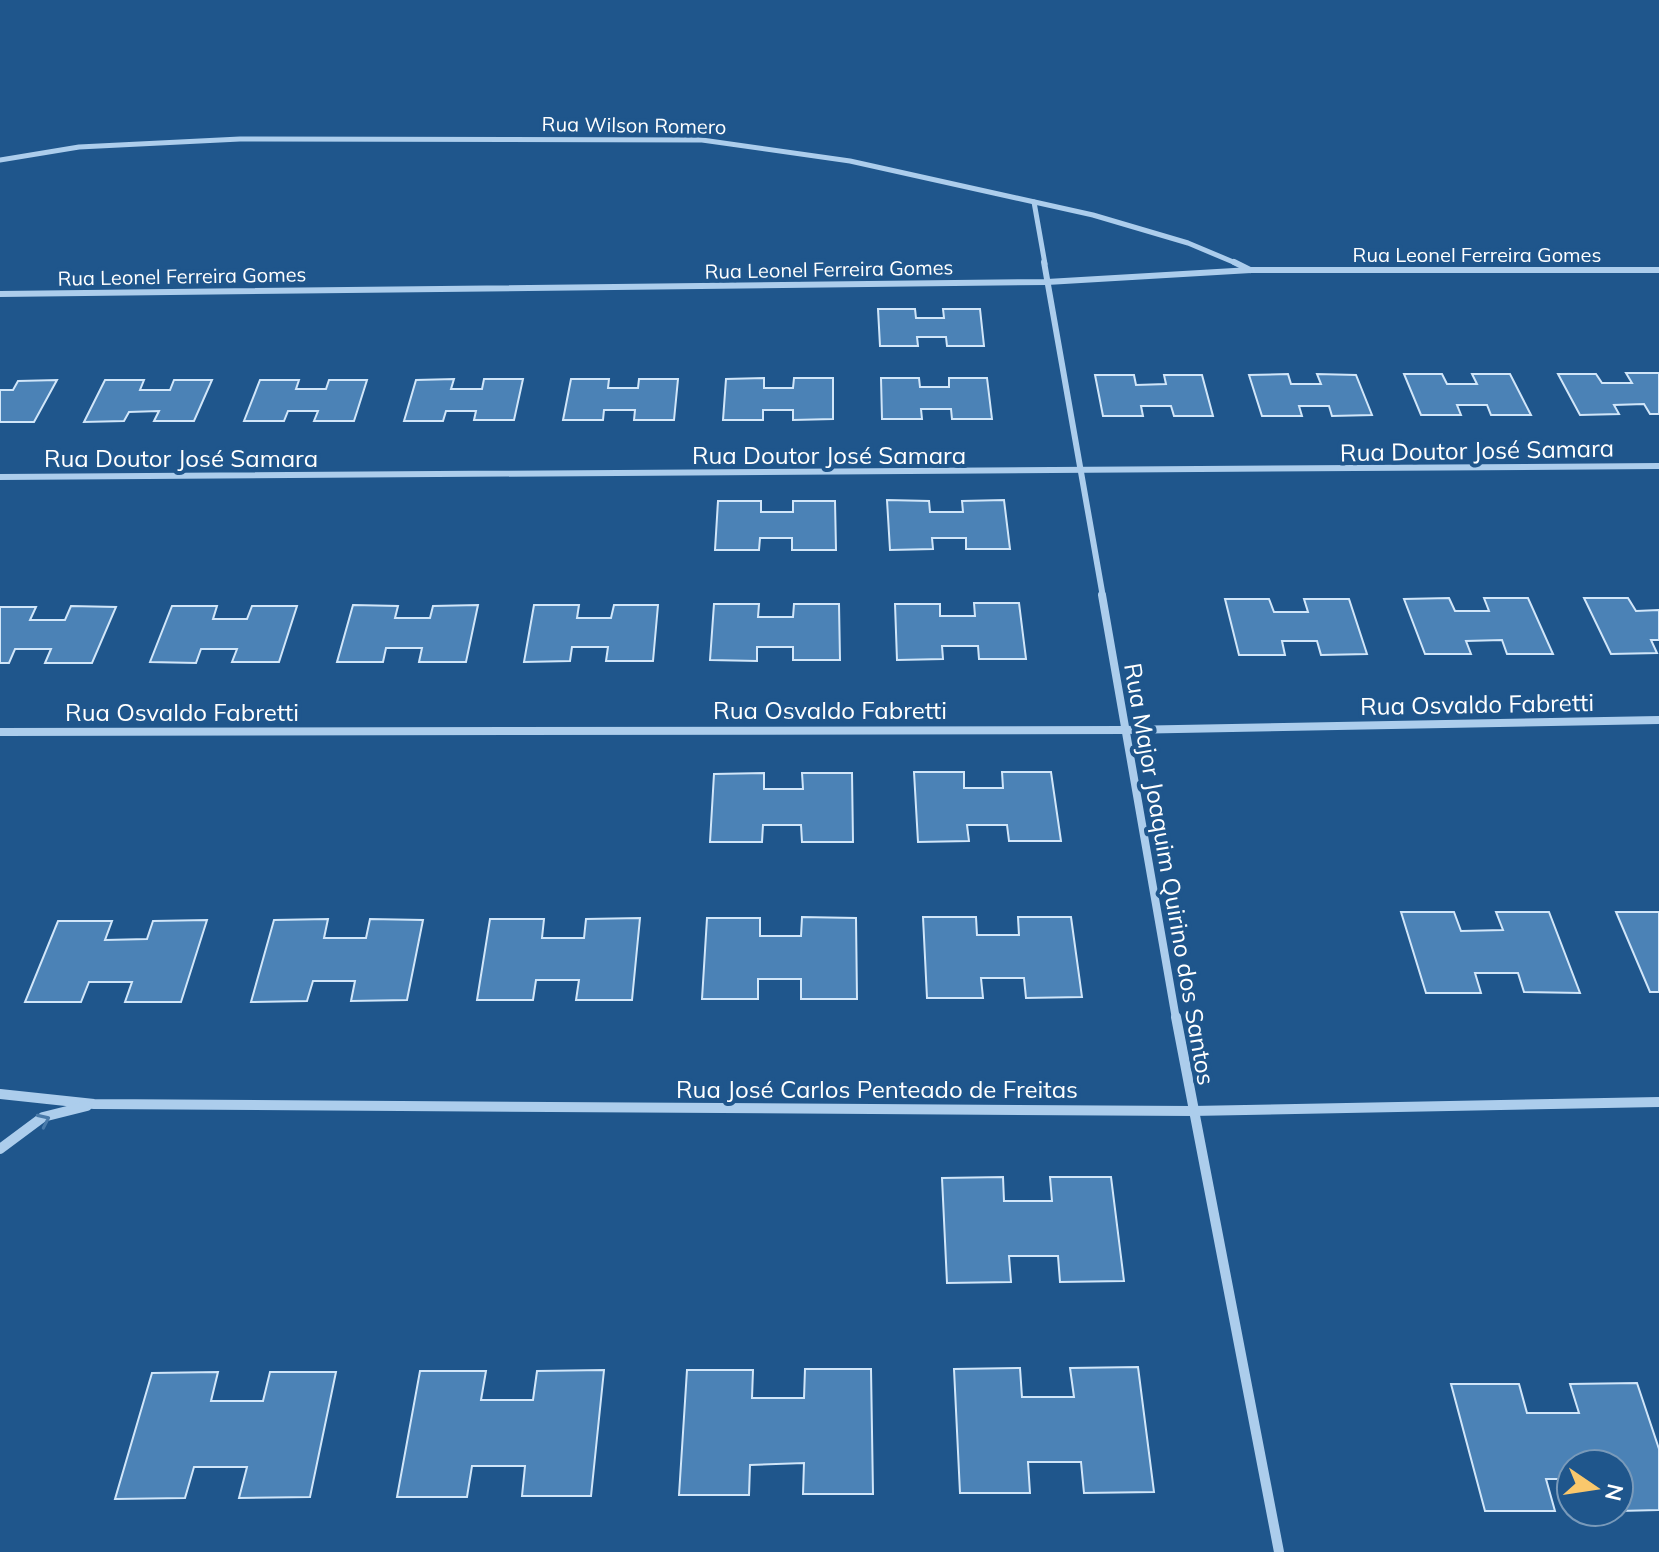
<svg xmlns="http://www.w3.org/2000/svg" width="1659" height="1552" font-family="Mulish,sans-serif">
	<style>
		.building { fill: #4b82b6; stroke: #d1e6f9; stroke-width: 2 }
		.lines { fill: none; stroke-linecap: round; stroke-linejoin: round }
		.minor-far3 { stroke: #accdec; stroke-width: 5 }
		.minor-far2 { stroke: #accdec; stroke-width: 6 }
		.minor-far1 { stroke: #accdec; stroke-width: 8 }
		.minor { stroke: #accdec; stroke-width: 10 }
		.oneway { stroke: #497aa9 }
		.labels { text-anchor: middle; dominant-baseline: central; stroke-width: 8; stroke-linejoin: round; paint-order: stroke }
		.far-street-label { font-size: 20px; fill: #fff; stroke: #1f568c }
		.street-label { font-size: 24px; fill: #fff; stroke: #1f568c }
	</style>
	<rect width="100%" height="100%" fill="#1f568c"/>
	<g class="building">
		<path d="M878,309H915L916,318H944L943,309H980L984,346H947L946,337H917L918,346H880Z"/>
		<path d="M1626,373H1659V414H1650L1644,404L1614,405L1619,414L1580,415L1558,374H1596L1602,383H1632Z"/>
		<path d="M1288,374L1291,384H1321L1317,374L1356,375L1372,415L1332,416L1329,406H1299L1302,416H1262L1249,375Z"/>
		<path d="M1404,374H1442L1447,384H1477L1472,374H1510L1531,415H1491L1487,405H1457L1461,415H1421Z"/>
		<path d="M1095,375H1134L1136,385L1166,384L1164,375H1202L1213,416H1174L1171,406H1141L1143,416H1103Z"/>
		<path d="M764,378V388H793L794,378H833V419L793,420V410H763V420H723L726,379Z"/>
		<path d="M881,378H919L920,387H949V378H987L992,419H952L951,409H921L922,419H882Z"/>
		<path d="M454,379L451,389H482L484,379H523L514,420H474L476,411H446L443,421H404L416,380Z"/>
		<path d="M571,379H609L608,388H638L639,379H678L674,420H634L635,410H604L603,420H563Z"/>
		<path d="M57,380L34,422H0V390H13L18,381Z"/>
		<path d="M105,380H144L140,390H170L174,380H212L194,421H154L159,411L129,412L124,421L84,422Z"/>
		<path d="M260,380H299L296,389H326L329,380H367L354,421H314L318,411H288L284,421H244Z"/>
		<path d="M887,500L929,501L930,512H963L962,501L1004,500L1010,549H966V538H932L933,549L890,550Z"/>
		<path d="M718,501H761V512H793V501H835L836,550H792V538H760L759,550H715Z"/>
		<path d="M1449,598L1455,611H1489L1484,598H1528L1553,654H1507L1502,640L1466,641L1471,654H1425L1404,599Z"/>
		<path d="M1584,598H1628L1636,611L1659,610V640H1651L1657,653L1611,654Z"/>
		<path d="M1225,599H1269L1274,612H1308L1304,599H1349L1367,654L1321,655L1317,641H1282L1285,655H1239Z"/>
		<path d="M974,603H1019L1026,659H979L978,646H942L943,659L897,660L895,604H940V616H975Z"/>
		<path d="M714,604H759L758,617H793L794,604H839L840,660H793V647H757V661L710,660Z"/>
		<path d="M353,605L398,606L395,618H430L433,606L478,605L466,662H419L422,648H386L383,662H337Z"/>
		<path d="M534,605H579L577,618H611L614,605H658L653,661H606L608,647H572L570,661L524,662Z"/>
		<path d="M71,606L116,607L92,663H45L51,649H15L9,663H0V607H36L30,620H65Z"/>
		<path d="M172,606H217L213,619H247L252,606H297L279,662H232L237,649H201L196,663L150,662Z"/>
		<path d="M914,772H964V788H1003L1002,772H1051L1061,841H1009L1007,825H967L969,841L918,842Z"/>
		<path d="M764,773V789H803L802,773H852L853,842H802L801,825H763L762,842H710L714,774Z"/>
		<path d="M1401,912H1454L1461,931L1503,930L1496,912H1549L1580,993L1524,992L1518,973H1475L1481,993H1426Z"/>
		<path d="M1616,912H1659V992H1650Z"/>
		<path d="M802,917L856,918L857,999H801V979H758V999H702L707,918H760V936H801Z"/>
		<path d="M923,917H976L977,935H1019L1018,917H1071L1082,997L1026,998L1024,978H981L983,998H927Z"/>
		<path d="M640,918L632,1000H576L579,980H536L533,1000H477L490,919H544L542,938H584L586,919Z"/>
		<path d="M328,919L324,938H366L370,919L423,920L407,1000L351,1001L355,981H313L307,1001L251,1002L274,920Z"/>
		<path d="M207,920L181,1002H125L132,982H89L81,1002H25L58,921H112L105,940L147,939L153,921Z"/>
		<path d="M1003,1177L1004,1201H1052L1050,1177H1111L1124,1281L1060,1282L1058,1256H1009L1011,1282L947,1283L942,1178Z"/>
		<path d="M1138,1367L1154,1492L1084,1493L1081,1462H1028L1030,1493H960L954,1369L1020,1368L1022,1397H1074L1070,1368Z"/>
		<path d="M805,1369H871L873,1494H803L804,1463L750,1465L749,1495H679L687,1370H753L752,1398H804Z"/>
		<path d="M604,1370L591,1496H522L525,1466H472L467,1497H397L420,1371H486L481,1400H533L537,1371Z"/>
		<path d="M218,1372L211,1401H263L270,1372H336L310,1497L239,1498L247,1467H194L185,1498L115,1499L152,1373Z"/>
		<path d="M1637,1383L1659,1449V1510L1619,1511V1464H1571V1479H1546L1555,1511H1485L1451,1384H1519L1527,1413H1579L1570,1384Z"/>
	</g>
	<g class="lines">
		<g class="minor-far3">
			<path d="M0,160L79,147L240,139L702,140L850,161L1093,215L1188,243L1238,264"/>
			<path d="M1034,202L1045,264"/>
		</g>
		<g class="minor-far2">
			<path d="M1044,262L1103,597"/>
			<path d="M1234,262L1250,270"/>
			<path d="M0,294L1047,282L1251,270H1659"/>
			<path d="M0,477L1659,466"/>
		</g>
		<g class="minor-far1">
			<path d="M1102,595L1176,1019"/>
			<path d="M0,732L1124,730L1659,720"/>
		</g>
		<g class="minor">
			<path d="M1176,1017L1279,1552"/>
			<path d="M0,1094L94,1104L1192,1111L1659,1102"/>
			<path d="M0,1149L43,1117L87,1106"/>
		</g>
	</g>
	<defs><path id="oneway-chevron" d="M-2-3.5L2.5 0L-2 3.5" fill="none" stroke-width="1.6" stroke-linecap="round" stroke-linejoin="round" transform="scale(2)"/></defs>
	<use class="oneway" href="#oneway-chevron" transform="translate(44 1120) rotate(-25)"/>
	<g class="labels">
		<g class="far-street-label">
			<text transform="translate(634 125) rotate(1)">Rua Wilson Romero</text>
			<text x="1477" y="254">Rua Leonel Ferreira Gomes</text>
			<text transform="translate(829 269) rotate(-1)">Rua Leonel Ferreira Gomes</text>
			<text transform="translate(182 276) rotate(-1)">Rua Leonel Ferreira Gomes</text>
		</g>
		<g class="street-label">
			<text transform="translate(1477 450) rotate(-1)">Rua Doutor José Samara</text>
			<text x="829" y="455">Rua Doutor José Samara</text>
			<text x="181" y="458">Rua Doutor José Samara</text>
			<text transform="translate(1477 704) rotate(-1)">Rua Osvaldo Fabretti</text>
			<text x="830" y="710">Rua Osvaldo Fabretti</text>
			<text x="182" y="712">Rua Osvaldo Fabretti</text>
			<text transform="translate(1170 874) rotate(80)">Rua Major Joaquim Quirino dos Santos</text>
			<text x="877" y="1089">Rua José Carlos Penteado de Freitas</text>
		</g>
	</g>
	<g transform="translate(1595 1488) rotate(103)"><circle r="38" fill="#1f568c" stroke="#799aba" stroke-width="2"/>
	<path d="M0-6L14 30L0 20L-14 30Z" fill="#fac86c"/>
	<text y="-12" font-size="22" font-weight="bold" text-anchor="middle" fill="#ffffff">N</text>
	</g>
</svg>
